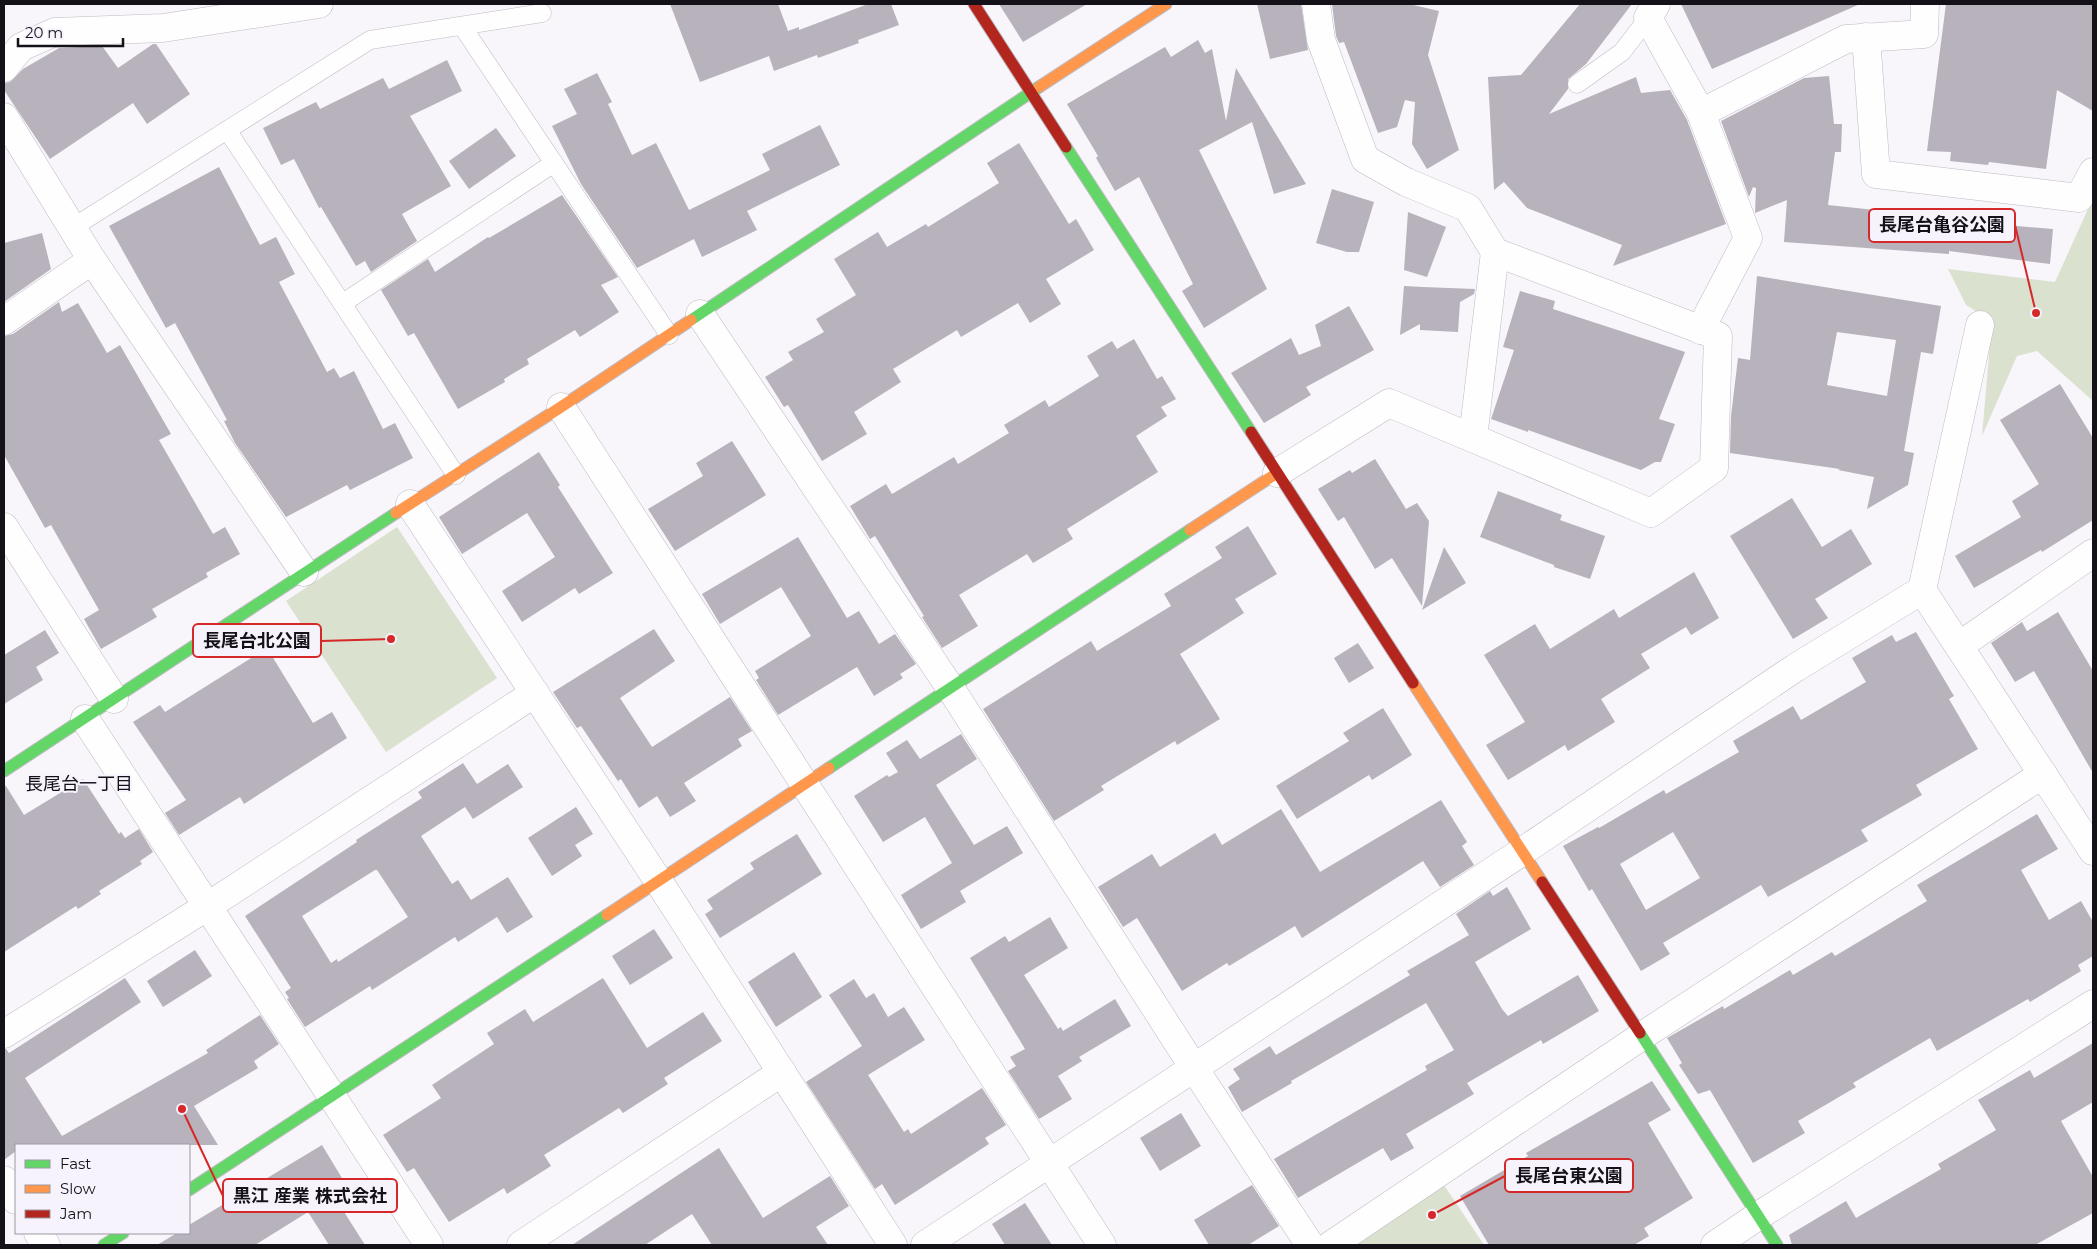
<svg xmlns="http://www.w3.org/2000/svg" width="2097" height="1249" font-family="Montserrat,'Noto Sans JP',sans-serif">
	<style>
		.green { fill: #dae1ce }
		.building { fill: #b7b2bc; fill-rule: evenodd }
		.lines { fill: none; stroke-linecap: round; stroke-linejoin: round }
		.lane-casing { stroke: #bebac1; stroke-width: 19 }
		.street-casing { stroke: #bebac1; stroke-width: 29 }
		.fast-casing { stroke: #bebac1; stroke-width: 13 }
		.slow-casing { stroke: #bebac1; stroke-width: 13 }
		.jam-casing { stroke: #bebac1; stroke-width: 13 }
		.lane { stroke: #fefefe; stroke-width: 18 }
		.street { stroke: #fefefe; stroke-width: 28 }
		.fast { stroke: #63d668; stroke-width: 11 }
		.slow { stroke: #ff974d; stroke-width: 11 }
		.jam { stroke: #b3261e; stroke-width: 11 }
		.labels { text-anchor: middle; dominant-baseline: central; stroke-width: 4; stroke-linejoin: round; paint-order: stroke }
		.neighbourhood-label { font-size: 18px; fill: #141119; stroke: #f7f3fd }
		.leader { fill: none; stroke: #d62828; stroke-width: 2 }
		.callout-dot { fill: #d62828; stroke: #f7f3fd; stroke-width: 2 }
		.callout { fill: #f7f3fd; stroke: #d62828; stroke-width: 2 }
		.callout-label { font-size: 18px; text-anchor: middle; font-weight: bold; fill: #141119 }
	</style>
	<rect width="100%" height="100%" fill="#f8f5fb"/>
	<g class="green">
		<path d="M2093,198V401L2037,351L2017,356L1982,436L1992,321L1966,305L1948,269L2055,282Z"/>
		<path d="M397,527L497,678L386,752L286,601Z"/>
		<path d="M1444,1185L1484,1245H1355Z"/>
	</g>
	<g class="building">
		<path d="M670,4H778L788,31L799,27V30L868,4H891L899,25L858,40L859,43L818,58L817,55L774,71L769,56L700,82Z"/>
		<path d="M999,4H1087L1023,42Z"/>
		<path d="M1257,4H1301L1308,50L1270,59Z"/>
		<path d="M1332,4H1409L1439,11L1428,55L1459,150L1427,169L1412,144L1415,102L1405,100L1397,127L1378,133L1344,42L1339,43L1336,36Z"/>
		<path d="M1580,4H1632L1586,64L1568,79V89L1549,114L1636,77L1641,93L1670,90L1687,120L1726,224L1613,266L1622,245L1527,208L1504,182L1494,190L1488,77L1521,75Z"/>
		<path d="M1681,4H1860L1712,69Z"/>
		<path d="M1946,4H2093V111L2057,90L2046,169L1989,162L1988,165L1950,161L1951,152L1927,151Z"/>
		<path d="M1198,40L1205,53L1212,49L1226,121L1236,68L1306,184L1274,194L1252,122L1199,150L1267,289L1204,328L1182,291L1193,284L1139,177L1115,191L1096,158L1098,156L1067,104L1165,47L1171,57Z"/>
		<path d="M153,44H156L190,94L147,124L133,103L50,159L4,90V83L10,82L23,69L59,48L102,46L118,68Z"/>
		<path d="M447,60L462,91L410,116L451,186L402,214L417,241L371,272L365,261L356,266L321,207L319,208L294,159L281,165L263,128L316,102L320,109L383,78L389,89Z"/>
		<path d="M597,73L612,102L608,104L632,155L656,143L689,210L770,170L762,154L820,125L840,165L747,211L757,230L702,257L694,239L637,268L581,184L552,126L577,114L564,89Z"/>
		<path d="M1829,76L1834,124H1842L1841,152H1835L1828,205L1913,214L1963,216L2006,221L2005,225L2053,229L2050,264L1949,251V254L1784,242L1787,200L1755,213L1756,188L1753,187L1749,197L1721,121L1804,78Z"/>
		<path d="M496,128L516,156L469,189L449,161Z"/>
		<path d="M1019,143L1069,224L1076,219L1094,250L1046,279L1061,304L1030,323L1018,303L961,337L957,330L893,369L901,382L854,412L867,434L822,461L788,405L784,407L765,377L793,360L788,352L824,332L816,319L856,295L834,259L878,232L887,247L926,224L928,227L999,183L987,163Z"/>
		<path d="M219,167L260,245L276,237L295,274L279,282L327,372L334,368L340,378L354,371L383,429L395,423L413,458L350,490L347,485L286,517L235,443L224,421L227,420L175,323L166,328L109,226Z"/>
		<path d="M1332,189L1374,202L1359,252H1347L1316,243Z"/>
		<path d="M562,195L618,277L601,285L619,312L580,337L575,330L527,359L529,364L504,379L505,382L458,409L414,333L408,336L381,290L428,259L435,272L488,237L489,238Z"/>
		<path d="M1408,212L1446,227L1427,277L1404,270Z"/>
		<path d="M42,233L51,269L4,302V243Z"/>
		<path d="M1757,276L1941,306L1933,354L1921,352L1904,451L1914,453L1908,485L1867,509L1874,477L1838,470L1840,469L1730,453L1731,416L1738,358L1750,360ZM1837,332L1896,340L1887,396L1827,385Z"/>
		<path d="M1404,286L1423,287L1475,289L1474,294L1460,302L1458,332L1420,330V324L1400,335Z"/>
		<path d="M1520,291L1555,301L1553,309L1685,352L1659,419L1675,424L1661,462H1655L1641,470L1528,430V432L1491,419L1514,350L1503,347Z"/>
		<path d="M59,302L62,312L78,303L107,353L120,345L171,434L159,440L213,534L225,527L240,554L206,573L208,577L152,609L157,617L101,649L84,619L99,610L51,525L45,528L4,455V336L13,334Z"/>
		<path d="M1349,306L1374,350L1306,387L1311,395L1264,423L1231,373L1291,338L1299,355L1321,346L1315,325Z"/>
		<path d="M1134,339L1157,379L1162,376L1176,399L1161,407L1167,416L1136,436L1158,472L1067,529L1073,539L1033,563L1027,554L959,595L978,626L942,648L922,617L924,616L875,536L870,539L850,506L886,484L892,494L954,457L958,464L1009,433L1004,425L1045,400L1049,407L1099,376L1087,356L1112,341L1117,349Z"/>
		<path d="M2060,384L2093,438V520L2042,552L2041,550L1974,588L1955,556L2021,517L2012,501L2039,484L2000,420Z"/>
		<path d="M732,441L766,495L675,551L648,509L703,476L696,463Z"/>
		<path d="M539,452L560,485L558,487L613,573L579,594L575,588L522,622L502,591L555,557L527,513L462,554L439,517Z"/>
		<path d="M1375,459L1406,509L1417,503L1429,521L1422,606L1392,558L1375,569L1344,517L1338,521L1318,489L1350,470L1352,473Z"/>
		<path d="M1498,491L1562,515L1560,520L1605,536L1590,579L1554,567V565L1480,537Z"/>
		<path d="M1792,498L1822,547L1851,529L1872,564L1815,599L1828,618L1793,639L1730,536Z"/>
		<path d="M1248,526L1277,574L1235,599L1244,613L1180,654L1220,719L1177,745L1175,741L1101,786L1104,790L1054,821L983,709L1091,641L1097,651L1171,606L1164,594L1222,558L1215,547Z"/>
		<path d="M798,537L847,618L859,611L879,644L895,634L916,664L900,674L903,678L874,696L857,667L778,715L756,680L759,678L755,671L811,636L781,587L720,624L702,594Z"/>
		<path d="M1444,547L1466,583L1422,610Z"/>
		<path d="M1694,572L1719,618L1691,635L1686,627L1641,654L1650,668L1601,699L1615,722L1568,751L1565,745L1508,780L1486,745L1525,722L1484,655L1535,624L1550,649L1614,609L1619,618Z"/>
		<path d="M2058,612L2093,671V773L2034,671L2015,682L1991,643L2022,622L2027,631Z"/>
		<path d="M654,629L675,661L620,698L652,747L730,697L752,731L738,739L742,746L684,783L696,801L670,817L657,796L639,808L621,779L618,781L581,726L577,728L553,692Z"/>
		<path d="M45,630L59,653L36,667L43,680L4,704V655Z"/>
		<path d="M1916,632L1954,696L1949,699L1978,749L1916,785L1922,795L1861,830L1868,841L1768,897L1761,885L1663,943L1670,954L1641,971L1592,889L1589,891L1563,846L1598,827L1599,828L1664,790L1666,794L1739,752L1733,741L1793,706L1801,720L1866,682L1852,658L1892,635L1896,642ZM1673,832L1700,878L1646,910L1620,864Z"/>
		<path d="M1358,643L1374,668L1349,683L1334,658Z"/>
		<path d="M267,648L313,723L332,712L347,738L244,804L240,797L179,835L165,813L186,800L133,722L160,705L165,712Z"/>
		<path d="M1383,708L1412,755L1372,780L1369,775L1297,819L1276,786L1349,741L1343,733Z"/>
		<path d="M961,734L977,759L936,785L974,845L1007,826L1023,853L960,891L966,902L921,929L901,895L952,863L925,817L883,842L854,796L887,775L889,777L898,772L886,753L907,740L920,759Z"/>
		<path d="M463,763L477,784L508,764L523,787L473,819L465,807L421,836L452,884L458,880L471,900L508,877L533,917L507,933L497,917L458,942L455,937L372,990L370,986L305,1027L287,999L289,998L285,992L291,988L245,916L357,842L356,840L422,798L418,792ZM375,870H377L408,917L338,962L337,959L331,963L302,916Z"/>
		<path d="M83,779L119,834L121,832L125,838L139,829L153,852L140,861L142,864L99,891L101,894L78,909L76,906L4,952V786H6L24,815Z"/>
		<path d="M1441,800L1467,842L1462,846L1474,865L1440,887L1423,861L1302,938L1295,926L1229,966L1227,963L1182,991L1137,918L1123,927L1098,887L1152,854L1160,867L1215,833L1222,845L1281,809L1320,872Z"/>
		<path d="M576,807L593,834L575,845L582,856L552,876L528,838Z"/>
		<path d="M2037,814L2058,849L2021,870L2049,920L2081,901L2093,922V956L2078,965L2081,971L2030,1002L2028,999L1937,1051L1930,1038L1853,1083L1856,1087L1798,1121L1805,1133L1753,1163L1710,1090L1698,1094L1679,1065L1682,1063L1667,1038L1723,1006L1724,1009L1790,970L1793,975L1832,952L1835,956L1927,901L1917,885Z"/>
		<path d="M797,834L822,874L720,938L705,914L713,909L707,900L754,869L750,863Z"/>
		<path d="M1507,887L1531,929L1475,962L1502,1009L1508,1016L1578,975L1599,1011L1543,1044L1541,1040L1467,1083L1474,1094L1406,1134L1414,1148L1391,1161L1383,1148L1298,1198L1274,1159L1427,1070L1425,1066L1454,1050L1426,1003L1291,1081L1292,1083L1242,1112L1228,1087L1240,1079L1233,1069L1270,1046L1276,1055L1410,975L1407,971L1469,935L1456,914L1490,891L1493,896Z"/>
		<path d="M1050,917L1068,948L1024,975L1058,1029L1061,1027L1063,1031L1115,999L1131,1026L1079,1057L1082,1061L1058,1076L1072,1099L1039,1119L1008,1071L1016,1066L1010,1057L1025,1049L970,958L1005,936L1009,942Z"/>
		<path d="M654,929L673,958L630,985L612,956Z"/>
		<path d="M195,950L212,976L163,1007L147,981Z"/>
		<path d="M794,952L822,997L776,1027L748,982Z"/>
		<path d="M125,978L141,1002L25,1078L62,1136L208,1053L206,1050L260,1015L279,1044L254,1061L258,1068L194,1106L218,1145H16V1151L4,1160V1049H6L9,1053Z"/>
		<path d="M603,978L647,1048L703,1012L722,1041L664,1078L668,1084L623,1113L619,1108L544,1155L551,1166L507,1194L504,1188L449,1222L414,1168L407,1172L383,1135L441,1098L432,1085L494,1044L487,1033L525,1009L533,1022Z"/>
		<path d="M854,979L866,998L874,993L888,1017L904,1007L925,1040L868,1075L904,1132L908,1129L911,1134L982,1088L1006,1125L985,1138L989,1144L895,1205L882,1184L875,1189L806,1082L862,1046L829,995Z"/>
		<path d="M2093,1043V1102L2061,1121L2093,1177V1213L2035,1245H1792L1789,1235L1846,1201L1856,1218L1941,1169L1938,1164L1996,1130L1978,1100L2030,1070L2034,1078Z"/>
		<path d="M1652,1081L1671,1110L1648,1123L1693,1198L1644,1228L1649,1236L1634,1245H1489L1460,1196L1528,1156L1526,1153Z"/>
		<path d="M1181,1113L1201,1146L1160,1171L1140,1138Z"/>
		<path d="M322,1145L348,1188L334,1196L365,1245H329L308,1212L255,1245H157L177,1233H189V1225Z"/>
		<path d="M719,1148L763,1218L830,1176L849,1206L816,1227L828,1245H712L692,1214L645,1245H572Z"/>
		<path d="M1252,1185L1279,1226L1248,1245H1209L1194,1220Z"/>
		<path d="M1025,1203L1052,1245H1005L992,1224Z"/>
	</g>
	<g class="lines">
		<g class="lane-casing">
			<g id="lane">
				<path d="M462,26L669,335"/>
				<path d="M1577,84L1622,52L1648,18"/>
				<path d="M227,130L456,475"/>
				<path d="M72,228L370,40L542,13"/>
				<path d="M343,303L554,163"/>
			</g>
		</g>
		<g class="street-casing">
			<g id="street">
				<path d="M1656,4L1648,18L1701,113L1748,238L1700,330"/>
				<path d="M1866,37L1876,174L2079,198L2093,172"/>
				<path d="M4,68L21,47L55,32L163,28L319,4"/>
				<path d="M1701,113L1846,39L1924,34L1925,4"/>
				<path d="M4,117L92,260L304,572"/>
				<path d="M700,314L951,689L1194,1068L1310,1245"/>
				<path d="M4,321L92,260"/>
				<path d="M1980,325L1922,590L2093,851"/>
				<path d="M561,407L1102,1245"/>
				<path d="M1473,438L1495,252"/>
				<path d="M1277,473L1389,403L1651,513L1714,468L1718,336L1495,252L1468,208L1406,182L1365,159L1321,40L1316,4"/>
				<path d="M410,504L659,882L893,1245"/>
				<path d="M4,527L114,699"/>
				<path d="M1959,646L2093,553"/>
				<path d="M85,719L429,1245"/>
				<path d="M4,1034L208,906L535,693"/>
				<path d="M4,1180L16,1200"/>
				<path d="M38,1233L46,1245"/>
				<path d="M521,1245L782,1072"/>
				<path d="M925,1245L1523,851L1795,668L1922,590"/>
				<path d="M1331,1245L1642,1036L2043,774"/>
				<path d="M1715,1245L1758,1216L2093,1004"/>
			</g>
		</g>
		<g class="fast-casing">
			<g id="fast">
				<path d="M1066,147L1251,432"/>
				<path d="M691,320L1039,87"/>
				<path d="M829,768L1190,530"/>
				<path d="M4,771L396,513"/>
				<path d="M1640,1033L1777,1245"/>
				<path d="M189,1190L607,915"/>
				<path d="M104,1245L123,1233"/>
			</g>
		</g>
		<g class="slow-casing">
			<g id="slow">
				<path d="M1039,87L1166,4"/>
				<path d="M396,513L561,407L691,320"/>
				<path d="M1190,530L1277,473"/>
				<path d="M1413,683L1542,882"/>
				<path d="M607,915L829,768"/>
			</g>
		</g>
		<g class="jam-casing">
			<g id="jam">
				<path d="M974,4L1066,147"/>
				<path d="M1251,432L1413,683"/>
				<path d="M1542,882L1640,1033"/>
			</g>
		</g>
		<use href="#lane" class="lane"/>
		<use href="#street" class="street"/>
		<use href="#fast" class="fast"/>
		<use href="#slow" class="slow"/>
		<use href="#jam" class="jam"/>
	</g>
	<g class="labels">
		<g class="neighbourhood-label">
			<text x="79" y="784">長尾台一丁目</text>
		</g>
	</g>
	<path class="leader" d="M2036 313L2015 225M391 639L321 641M1432 1215L1505 1176M182 1109L223 1196"/>
	<g class="callout-dot">
		<circle cx="2036" cy="313" r="5"/>
		<circle cx="391" cy="639" r="5"/>
		<circle cx="1432" cy="1215" r="5"/>
		<circle cx="182" cy="1109" r="5"/>
	</g>
	<g class="callout">
		<rect x="1869" y="209" width="146" height="33" rx="5"/>
		<rect x="193" y="624" width="128" height="33" rx="5"/>
		<rect x="1505" y="1159" width="128" height="33" rx="5"/>
		<rect x="223" y="1179" width="174" height="33" rx="5"/>
	</g>
	<g class="callout-label">
		<text x="1942" y="231">長尾台亀谷公園</text>
		<text x="257" y="647">長尾台北公園</text>
		<text x="1569" y="1182">長尾台東公園</text>
		<text x="310" y="1202">黒江 産業 株式会社</text>
	</g>
	<rect width="2097" height="1249" fill="none" stroke="#141119" stroke-width="10"/>
	<rect x="15" y="1144" width="175" height="90" fill="#f7f3fd" stroke="#9c99a2"/>
	<rect x="25" y="1160" width="25" height="8" fill="#63d668" stroke="#9c99a2"/>
	<text x="60" y="1169" font-size="15" fill="#141119">Fast</text>
	<rect x="25" y="1185" width="25" height="8" fill="#ff974d" stroke="#9c99a2"/>
	<text x="60" y="1194" font-size="15" fill="#141119">Slow</text>
	<rect x="25" y="1210" width="25" height="8" fill="#b3261e" stroke="#9c99a2"/>
	<text x="60" y="1219" font-size="15" fill="#141119">Jam</text>
	<path d="M18 38v8h105v-8" fill="none" stroke="#141119" stroke-width="2.5"/>
	<text x="25" y="38" font-size="15" fill="#141119" stroke="#f7f3fd" stroke-width="4" paint-order="stroke">20 m</text>
</svg>
